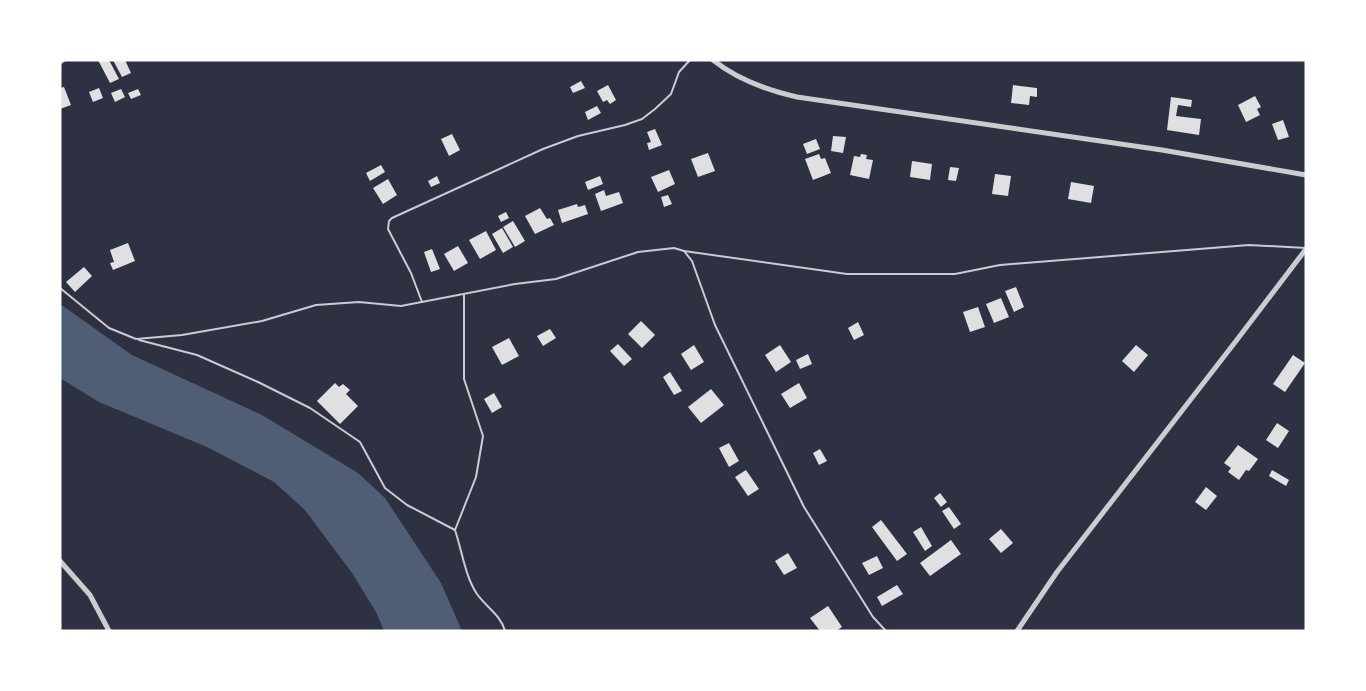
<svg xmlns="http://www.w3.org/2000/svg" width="1366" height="691" font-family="'DejaVu Sans',sans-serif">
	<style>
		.water { fill: #4f5d75 }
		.building { fill: #e0e0e3 }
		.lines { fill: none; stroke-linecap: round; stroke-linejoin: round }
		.service { stroke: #caccd0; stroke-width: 2 }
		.minor { stroke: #caccd0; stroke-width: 5 }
	</style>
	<rect width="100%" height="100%" fill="#2d3142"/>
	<path class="water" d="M60,306H63L132,355L262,415L358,473L385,498L441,583L462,631H384L376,612L352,573L305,510L274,482L207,447L99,402L60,378Z"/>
	<g class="building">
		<path d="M98,60H109L119,79L110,83Z"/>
		<path d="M113,60H125L131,73L122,77Z"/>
		<path d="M581,81L585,88L573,93L570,87Z"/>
		<path d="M608,85L616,100L610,104L607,100L603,102L597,91Z"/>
		<path d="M1013,85L1037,88V97L1030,96L1029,105L1011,103Z"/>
		<path d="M64,87L71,105L60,109V88Z"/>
		<path d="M99,88L103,98L93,102L89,92Z"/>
		<path d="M121,89L125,97L115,102L111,93Z"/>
		<path d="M138,89L141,95L131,99L128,93Z"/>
		<path d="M1255,96L1261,107L1257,109L1260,115L1246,122L1238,105Z"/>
		<path d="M1171,97L1192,100L1191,107L1178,105L1176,116L1201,119L1199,135L1167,130Z"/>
		<path d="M597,106L601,113L588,120L585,112Z"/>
		<path d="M1283,120L1289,137L1278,140L1272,124Z"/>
		<path d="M655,129L662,145L649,150L647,143L651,142L647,132Z"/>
		<path d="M452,134L460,150L449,156L441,139Z"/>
		<path d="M833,136L846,137L843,153L831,151Z"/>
		<path d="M816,139L820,149L807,154L803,144Z"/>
		<path d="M708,153L715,171L698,177L691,159Z"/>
		<path d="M819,154L821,159L825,158L831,173L813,180L805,159Z"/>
		<path d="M861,154L867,155L866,159L873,160L869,179L850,175L854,156L860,157Z"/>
		<path d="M912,161L932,164L930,180L910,177Z"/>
		<path d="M381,165L385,172L370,181L366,173Z"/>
		<path d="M950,167L959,168L956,181L948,180Z"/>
		<path d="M669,170L675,184L658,192L651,177Z"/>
		<path d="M995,174L1011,176L1008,196L992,194Z"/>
		<path d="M437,176L440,183L431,187L428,181Z"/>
		<path d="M600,176L603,184L588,190L585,182Z"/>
		<path d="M388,179L397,195L383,204L373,188Z"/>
		<path d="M1071,182L1094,186L1091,203L1068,199Z"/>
		<path d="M604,190L606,196L619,192L623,203L601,211L595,194Z"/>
		<path d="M668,195L672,204L664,207L661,197Z"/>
		<path d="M577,204L578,207L585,205L588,214L562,223L558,210Z"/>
		<path d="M540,208L547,219L550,218L554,225L535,234L525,216Z"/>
		<path d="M506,212L509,218L501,222L498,216Z"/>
		<path d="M513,221L525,241L515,247L503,227Z"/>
		<path d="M502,228L513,247L503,253L492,234Z"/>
		<path d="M486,231L496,250L480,259L469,240Z"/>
		<path d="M128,243L135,261L113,270L110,263L114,262L110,250Z"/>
		<path d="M458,246L468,263L454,271L444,254Z"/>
		<path d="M432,249L440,269L431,272L424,252Z"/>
		<path d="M84,267L92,276L75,292L66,282Z"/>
		<path d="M1016,287L1024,307L1014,312L1005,291Z"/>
		<path d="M1001,298L1009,317L994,323L986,304Z"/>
		<path d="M978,307L985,327L970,332L963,312Z"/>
		<path d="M641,321L655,335L642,348L628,334Z"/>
		<path d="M858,322L864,335L854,340L848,328Z"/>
		<path d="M550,329L556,338L543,346L537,336Z"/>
		<path d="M509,338L519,356L502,365L492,347Z"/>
		<path d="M618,344L632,359L624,366L610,351Z"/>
		<path d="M694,345L704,362L691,370L681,354Z"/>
		<path d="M780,345L791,362L776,372L765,355Z"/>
		<path d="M1136,345L1148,355L1134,372L1122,361Z"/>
		<path d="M808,354L812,364L800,369L796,360Z"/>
		<path d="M1293,355L1305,363L1285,392L1273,384Z"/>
		<path d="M670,372L682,391L674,395L663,377Z"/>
		<path d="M335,383L339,387L343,384L350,390L346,394L358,406L340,424L317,401Z"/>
		<path d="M799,383L807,398L790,408L781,394Z"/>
		<path d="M711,389L724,405L701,423L688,407Z"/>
		<path d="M494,393L502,407L492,413L484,399Z"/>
		<path d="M1277,423L1289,431L1278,448L1266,440Z"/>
		<path d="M729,443L739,461L729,467L719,448Z"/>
		<path d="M1238,445L1258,459L1249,471L1246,470L1239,480L1228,472L1231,468L1224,463Z"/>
		<path d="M820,449L827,461L819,465L813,453Z"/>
		<path d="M746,470L759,489L748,496L735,477Z"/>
		<path d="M1272,470L1289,480L1286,486L1269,476Z"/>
		<path d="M1206,487L1217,496L1206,510L1195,502Z"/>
		<path d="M940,493L947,502L941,507L934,498Z"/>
		<path d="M949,507L961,524L954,529L942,511Z"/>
		<path d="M881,520L907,554L897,561L872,527Z"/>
		<path d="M921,527L932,546L925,551L913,532Z"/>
		<path d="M1001,529L1013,543L1001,553L989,539Z"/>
		<path d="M951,540L961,554L930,576L920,563Z"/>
		<path d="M788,553L797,568L784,575L775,561Z"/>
		<path d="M877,556L883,568L869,575L862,563Z"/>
		<path d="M897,585L903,594L882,606L877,597Z"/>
		<path d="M828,606L842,627L836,631H820L810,618Z"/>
	</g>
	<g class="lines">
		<g class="service">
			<path d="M684,251L692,261L715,325L804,507L873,617L886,631"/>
			<path d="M60,288L109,328L136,339L182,335L262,321L316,305L359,302L401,306L515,284L556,279L638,252L674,248L684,251L847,274H955L1000,265L1249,245L1306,248"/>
			<path d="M422,302L411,273L388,229L389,221L392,218L543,149L578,136L625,125L642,119L655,109L671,94L679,72L690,60"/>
			<path d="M139,340L197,355L258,382L310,408L360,442L385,488L407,505L455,530C462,551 465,576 477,594C486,607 501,615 505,631"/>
			<path d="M455,530L476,477L483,436L464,379V295"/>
		</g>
		<g class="minor">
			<path d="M713,60C738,80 766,90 797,97L1162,150L1306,175"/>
			<path d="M60,62L63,60"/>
			<path d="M60,561L90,595L109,631"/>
			<path d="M1017,631L1057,572L1236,341L1306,249"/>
		</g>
	</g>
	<rect width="1366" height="691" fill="none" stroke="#ffffff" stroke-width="123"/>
</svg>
